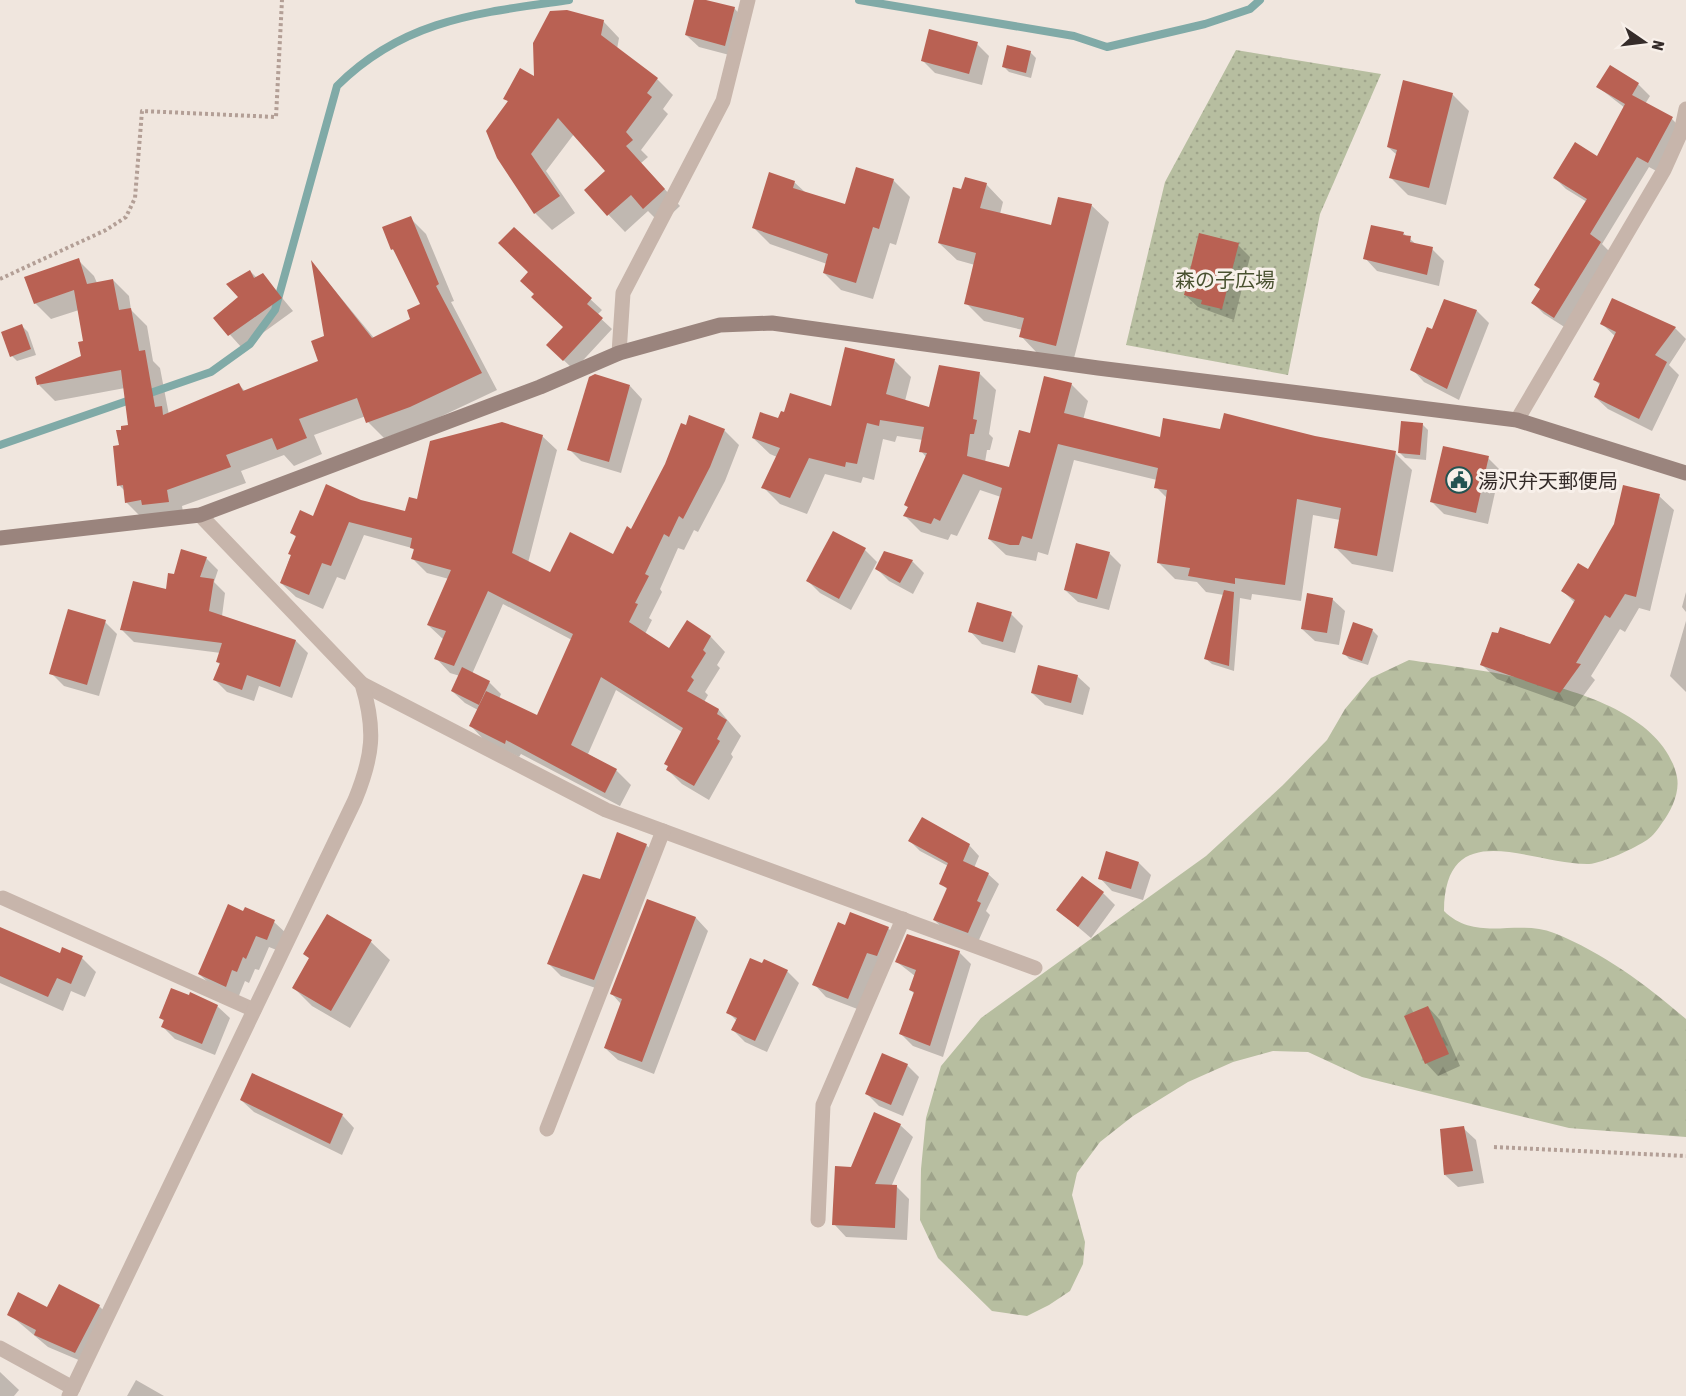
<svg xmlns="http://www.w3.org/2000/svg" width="1686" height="1396" font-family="'Asap Condensed','Noto Sans JP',sans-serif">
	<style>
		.forest { fill: url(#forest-firs) }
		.park { fill: url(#park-dots) }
		.shadow { fill: #0003; fill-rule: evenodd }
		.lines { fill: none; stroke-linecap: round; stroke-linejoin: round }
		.stream { stroke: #80aaa7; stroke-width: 8 }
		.building { fill: #b96153 }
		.path { stroke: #b39f96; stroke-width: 4; stroke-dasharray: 3 3; stroke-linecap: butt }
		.lane { stroke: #c7b5ab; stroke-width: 15 }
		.street { stroke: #c7b5ab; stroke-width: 15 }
		.secondary { stroke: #9a847d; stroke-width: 15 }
		.labels { text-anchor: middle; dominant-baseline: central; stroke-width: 6; stroke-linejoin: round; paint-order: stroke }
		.park-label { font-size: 20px; fill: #495130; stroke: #f8f0ea }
		.poi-label { font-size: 20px; fill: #352c2a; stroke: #f8f0ea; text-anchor: start }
	</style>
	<defs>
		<pattern id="forest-firs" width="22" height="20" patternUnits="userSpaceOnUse" patternTransform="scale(1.5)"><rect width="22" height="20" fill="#b7bea0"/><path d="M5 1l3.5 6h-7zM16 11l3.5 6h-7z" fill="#9ea38a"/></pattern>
		<pattern id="park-dots" width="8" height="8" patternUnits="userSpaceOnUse" patternTransform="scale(1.5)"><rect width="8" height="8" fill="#b7bea0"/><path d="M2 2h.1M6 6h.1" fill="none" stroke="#9ea38a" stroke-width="1.8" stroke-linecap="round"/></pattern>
	</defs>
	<rect width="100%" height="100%" fill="#f0e6de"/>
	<path class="forest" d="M1409,660C1483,671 1658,687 1677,777C1680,793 1671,811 1662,823C1658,829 1653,836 1647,840C1635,848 1603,863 1589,864C1532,865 1445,813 1444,911C1476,943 1517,918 1554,933C1604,953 1646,985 1686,1019V1137L1569,1128L1362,1077L1308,1052L1273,1051L1233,1062L1188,1082L1133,1116L1100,1142L1077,1173L1072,1195L1085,1242L1083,1264L1070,1291L1049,1305L1027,1316L992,1311L938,1258L920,1220L921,1169L926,1118L941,1066L981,1018L1206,856L1283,785L1327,740L1345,709L1371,678Z"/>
	<path class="park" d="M1236,50L1381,74L1320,214L1288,375L1126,345L1165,182Z"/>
	<g class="shadow">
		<path d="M695,0L734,8L746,21L737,57L699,47L686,35Z"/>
		<path d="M603,21L619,38L617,49L657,79L673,95L663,109L668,114L641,150L648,157L641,163L680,206L661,224L648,211L625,232L586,191L607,171L574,134L546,171L575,213L552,230L535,213L499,158L509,103L505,98L536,79Z"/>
		<path d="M977,44L989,56L982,85L935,73L922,60Z"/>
		<path d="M1030,52L1036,58L1031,78L1009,72L1003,66Z"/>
		<path d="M1638,84L1650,96L1645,104L1672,119L1683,130L1660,173L1649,167L1602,244L1612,254L1566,328L1544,314L1533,303L1587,202L1566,189L1555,178L1598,158L1625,108L1598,87Z"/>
		<path d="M1452,94L1469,111L1446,205L1408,195L1391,178L1397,155L1388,147Z"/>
		<path d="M893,180L910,197L896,245L890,243L873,299L841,290L824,273L827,264L770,244L753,227L794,182L806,193L846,205Z"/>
		<path d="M986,184L1003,202L1000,214L1052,227L1091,205L1109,222L1073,362L1038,354L1021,336L1023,330L984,321L966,303L975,265L957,260L939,243L963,191Z"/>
		<path d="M410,218L426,234L454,301L451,302L497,390L427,423L384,438L368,422L366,416L314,435L322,454L294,466L284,455L241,471L246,483L182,506L184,518H142L126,502L125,491L119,485L120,446L130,427L125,388L55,401L39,385L82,357L84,343L79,310L51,319L35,303L78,260L94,276L97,283L113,280L129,296L131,310L147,326L153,361L160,368L169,415L239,385L246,392L320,362L326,337L313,264L374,338L412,319L422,305L398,254L392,249Z"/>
		<path d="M514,229L602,310L597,315L612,329L574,370L548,345L565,327L535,294Z"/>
		<path d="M1403,233L1418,246L1432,249L1444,261L1439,286L1377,271L1365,258Z"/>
		<path d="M1238,245L1250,257L1234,320L1198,307L1185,295Z"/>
		<path d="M250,271L257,278L263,275L293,311L242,348L215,318L241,297Z"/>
		<path d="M1477,311L1489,323L1459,400L1424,382L1412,369L1432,331Z"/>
		<path d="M1602,324L1675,328L1686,339L1669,365L1679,375L1652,431L1608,409L1595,397L1601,386L1595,380L1616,337Z"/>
		<path d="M22,326L28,332L36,355L17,361L12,356Z"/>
		<path d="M894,360L911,377L905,401L931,408L979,373L996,390L989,434L993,438L990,450H987L985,462L1010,469L1031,435L1071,384L1088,401L1083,420L1161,439L1222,431L1315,438L1395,453L1412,470L1393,572L1352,564L1335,547L1340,520L1313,515L1301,601L1252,594L1251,600L1240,598L1234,671L1212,664L1206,659L1224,595L1206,592L1197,582L1175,579L1158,562L1167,498L1156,487L1157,480L1074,460L1048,555L1038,552L1036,561L1006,555L989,539L1001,497L980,490L957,536L951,534L948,540L921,532L905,516L909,508L906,505L927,458L921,451L923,440L897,436L895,442L883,439L874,480L863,477L861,483L825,474L807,514L780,504L763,487L777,457L770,454L753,438L779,419L832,408Z"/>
		<path d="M630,386L642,399L621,473L581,461L569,449Z"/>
		<path d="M1422,424L1428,430L1426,460L1405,458L1399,452Z"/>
		<path d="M724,430L739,445L725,481L698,532L694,530L684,550L678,548L660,589L662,592L649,618L652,620L645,634L670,650L687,622L711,637L725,652L717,665L720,668L705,692L708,695L704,702L719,710L741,736L731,754L733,757L709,800L682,784L668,770L682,732L616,690L588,754L616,770L631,785L620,806L521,754L519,757L485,741L471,726L478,710L465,703L452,691L460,676L450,673L436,658L444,640L428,625L449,579L427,573L413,559L415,551L412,548L364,535L345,580L337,577L323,609L296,597L281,583L297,538L292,533L314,518L361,501L406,513L419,501L542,436L557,450L528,563L550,574L613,556L632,531ZM503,604L572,640L538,717L499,699L501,694L489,682L472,674Z"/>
		<path d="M1488,458L1500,470L1488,524L1444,514L1432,502Z"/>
		<path d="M1659,496L1674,510L1650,611L1639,608L1625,632L1620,629L1591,676L1595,680L1575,707L1497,679L1482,665L1550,646L1575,603L1563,591L1588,571Z"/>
		<path d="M865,550L877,562L851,610L820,593L808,581Z"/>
		<path d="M1109,553L1121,565L1109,610L1078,602L1065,590Z"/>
		<path d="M206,558L218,570L214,582L225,593L222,616L296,641L308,653L292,698L259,686L254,701L227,692L215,680L221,665L217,662L221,653L134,642L122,630L167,591L175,575Z"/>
		<path d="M912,561L924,573L913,594L889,581L877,569Z"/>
		<path d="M1686,592V618V612L1682,607Z"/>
		<path d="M1332,599L1345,611L1339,645L1315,641L1302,629Z"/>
		<path d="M1011,614L1023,626L1015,653L982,644L970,631Z"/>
		<path d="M1686,621V692L1670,676Z"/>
		<path d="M105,622L117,634L99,696L64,686L51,673Z"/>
		<path d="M1372,630L1378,636L1368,665L1349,659L1344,653Z"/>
		<path d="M1077,676L1090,688L1083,715L1045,705L1032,693Z"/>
		<path d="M910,841L969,845L979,856L974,868L988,874L999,884L986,911L990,915L978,942L945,930L934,920L948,890L941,883L948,866L920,851Z"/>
		<path d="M646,845L659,857L607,992L561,976L549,964L601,881Z"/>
		<path d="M1139,863L1151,875L1143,900L1112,891L1100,878Z"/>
		<path d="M1103,893L1115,905L1091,938L1058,910Z"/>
		<path d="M648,901L696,918L708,931L654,1074L618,1060L605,1048L621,1004L612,994Z"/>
		<path d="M245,909L274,922L287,934L279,951L269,947L259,970L255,969L249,983L245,981L238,998L212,986L199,974Z"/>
		<path d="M327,916L371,942L390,960L350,1028L312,1006L294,988L310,959L305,954Z"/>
		<path d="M846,926L888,928L900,940L860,1010L826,997L814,984Z"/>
		<path d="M0,928L60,955L82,958L96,972L85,997L71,991L63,1011L0,983Z"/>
		<path d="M959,952L971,964L943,1057L913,1046L901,1034L915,994L910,990L915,976L897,962Z"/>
		<path d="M787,971L799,983L767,1052L745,1042L732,1029L737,1021L728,1012Z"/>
		<path d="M217,1006L230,1018L215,1055L175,1039L163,1027L165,1022L160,1017Z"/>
		<path d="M1428,1007L1440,1020L1460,1066L1438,1076L1426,1063Z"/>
		<path d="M907,1065L919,1077L903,1116L879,1106L867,1094Z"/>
		<path d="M241,1100L342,1115L354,1128L342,1155L254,1112Z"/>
		<path d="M900,1125L913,1137L891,1187H897L909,1199L907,1240L846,1237L834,1224L852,1169Z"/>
		<path d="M1463,1128L1476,1140L1484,1183L1458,1187L1445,1175Z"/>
		<path d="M99,1306L111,1318L88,1364L48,1347L9,1314Z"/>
		<path d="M0,1372L19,1390L14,1396H0Z"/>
		<path d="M136,1380L164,1396H127Z"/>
	</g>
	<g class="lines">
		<g class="stream">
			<path d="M859,0L1074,36L1107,47L1205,24L1250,9L1260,0"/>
			<path d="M0,445L211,372L250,344L275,310L337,86C404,19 479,13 569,0"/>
		</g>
	</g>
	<g class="building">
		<path d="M694,0H706L735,7L725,46L685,35Z"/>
		<path d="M567,10L604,20L601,35L658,78L647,93L652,97L626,132L633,140L626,146L665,189L643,209L631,195L607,216L584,190L605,171L558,118L531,154L560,196L534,214L497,158L486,131L508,101L503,99L520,68L534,76L533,43L550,11Z"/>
		<path d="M929,29L978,42L969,74L921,61Z"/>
		<path d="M1007,45L1031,51L1026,73L1002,67Z"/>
		<path d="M1610,65L1639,83L1632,95L1673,117L1648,163L1637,157L1590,234L1601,242L1554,318L1531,303L1540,289L1534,285L1587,199L1553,178L1575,142L1597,156L1625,104L1596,87Z"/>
		<path d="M1403,80L1453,93L1429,188L1389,178L1397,150L1387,147Z"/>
		<path d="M856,167L894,179L879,229L873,227L856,283L823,273L828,254L752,228L769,172L795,181L793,188L845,204Z"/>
		<path d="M965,177L987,183L980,208L1051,225L1058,197L1092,204L1056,346L1019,337L1024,318L964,304L976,253L938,243L953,187L961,189Z"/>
		<path d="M411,216L439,284L436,286L482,373L410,407L366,423L357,398L299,419L307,438L277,450L272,438L226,455L231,467L167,490L169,502L142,505L141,500L125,503L123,485L117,486L113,446L119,445L116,430H121V426L128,425L121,370L37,385L35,377L81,356L78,342L83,341L74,290L34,304L24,277L79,258L87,284L113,279L119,310L131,308L139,351L145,350L155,407L162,406L163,415L239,383L243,391L318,361L311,341L324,336L311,260L372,338L410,319L407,310L420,304L393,249L391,250L382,227Z"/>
		<path d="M1371,225L1404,232L1403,235L1411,236L1410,242L1433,247L1427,275L1363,259Z"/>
		<path d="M514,227L592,298L587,304L603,318L563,361L546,345L563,327L531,297L534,294L520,281L528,272L498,243Z"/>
		<path d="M1199,233L1239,243L1222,309L1201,304L1202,300L1184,295Z"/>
		<path d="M250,270L254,278L263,273L282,298L228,336L213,318L238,297L226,284Z"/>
		<path d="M1612,298L1676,327L1655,355L1667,362L1639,419L1594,397L1600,383L1593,380L1616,332L1600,324Z"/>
		<path d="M1444,299L1477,310L1447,389L1410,370L1427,327L1432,329Z"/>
		<path d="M22,324L31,349L10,357L1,332Z"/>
		<path d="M845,347L895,359L886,394L929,407L939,365L980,372L973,419L977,420L974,434H970L967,456L1009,467L1019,430L1030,433L1044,376L1072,383L1064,413L1160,437L1163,418L1220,429L1224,413L1315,436L1396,451L1377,556L1334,548L1341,508L1297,499L1285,585L1235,578V584L1188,576L1190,568L1157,563L1167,490L1154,488L1158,468L1058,444L1032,539L1022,536L1019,545H1010L988,539L1002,488L963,474L940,521L934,518L931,524L903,516L908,507L904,505L927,453L919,452L924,427L880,420L879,426L867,423L857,464L846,462L845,467L809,458L790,498L761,488L780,448L752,438L760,412L778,418L781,411L784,412L790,393L831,406Z"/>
		<path d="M595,374L630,385L609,462L567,450L589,377Z"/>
		<path d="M689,415L725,429L710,467L683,519L679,516L669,537L664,534L645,574L649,576L635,603L638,604L629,622L669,648L687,620L711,636L703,650L706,653L691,677L694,680L687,691L719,709L717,714L727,720L717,739L720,741L694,786L666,770L668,766L664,764L683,728L601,677L571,745L617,769L605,793L506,740L505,744L469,726L486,691L537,715L573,634L488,591L454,666L434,659L446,631L427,625L451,570L411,559L414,549L410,548L412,538L349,522L331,566L322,563L309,595L280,583L291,555L288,554L296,536L290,533L300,510L313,516L326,484L361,500L405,511L409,497L417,499L430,441L502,422L543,435L512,553L550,572L570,532L613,554L627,526L631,529L665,464L681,423L686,425Z"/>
		<path d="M1401,421L1423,423L1420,455L1398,453Z"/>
		<path d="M1443,446L1489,456L1476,513L1430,502Z"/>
		<path d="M1623,485L1660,494L1636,597L1625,594L1610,618L1605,615L1576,663L1581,664L1560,693L1480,665L1492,632L1498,633L1500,627L1550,644L1575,600L1561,591L1578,563L1588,569L1614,524Z"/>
		<path d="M833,531L866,548L839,599L806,581Z"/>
		<path d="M1076,543L1110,552L1097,599L1064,590Z"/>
		<path d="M181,549L207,557L200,577L214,579L209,611L296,640L280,687L247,675L242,690L213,680L220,663L216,662L222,643L120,630L133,581L166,589L168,573L174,574Z"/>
		<path d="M884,551L913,560L900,583L875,569Z"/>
		<path d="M1224,590L1234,592L1229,666L1204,659Z"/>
		<path d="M1307,593L1333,598L1327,633L1301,629Z"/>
		<path d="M977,602L1012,612L1003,642L968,632Z"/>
		<path d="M68,609L106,620L87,685L49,674Z"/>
		<path d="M1353,622L1373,629L1362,661L1342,654Z"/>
		<path d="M1038,665L1078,675L1071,703L1031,693Z"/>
		<path d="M462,667L490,681L479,705L451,691Z"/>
		<path d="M922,817L970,844L963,861L989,873L977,901L981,903L968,933L933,920L947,888L939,884L948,863L908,841Z"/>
		<path d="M617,832L647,844L594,980L547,964L583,874L600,879Z"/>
		<path d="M1106,851L1139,862L1131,889L1098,879Z"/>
		<path d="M1082,876L1104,892L1078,927L1056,910Z"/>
		<path d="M647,899L696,917L642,1062L604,1048L622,999L610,994Z"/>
		<path d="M228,904L243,911L245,907L275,920L267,940L256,936L246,959L243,957L237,972L232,970L226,987L198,974Z"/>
		<path d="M850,912L889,927L877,956L867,953L848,999L812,985L838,922L845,925Z"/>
		<path d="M327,914L372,940L331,1011L292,988L309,958L303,954Z"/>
		<path d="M0,927L60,953L62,947L83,956L71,984L57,978L48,997L0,976Z"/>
		<path d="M907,934L960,951L930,1046L899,1034L914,992L909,990L916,970L895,962Z"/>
		<path d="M750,958L762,963L764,959L788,970L755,1041L731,1030L737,1018L726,1013Z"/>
		<path d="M171,988L189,995L190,992L218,1005L202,1044L161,1027L164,1020L159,1018Z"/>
		<path d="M1428,1006L1449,1054L1425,1064L1404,1016Z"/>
		<path d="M882,1053L908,1064L891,1105L865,1094Z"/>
		<path d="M252,1073L343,1114L330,1144L240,1100Z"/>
		<path d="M874,1112L901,1124L875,1184L897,1185L895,1228L832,1225L835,1166L851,1167Z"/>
		<path d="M1464,1126L1473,1171L1444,1175L1440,1129Z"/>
		<path d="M59,1284L100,1305L75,1353L34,1335L36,1330L7,1315L18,1292L47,1307Z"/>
	</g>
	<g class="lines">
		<g class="path">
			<path d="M0,279L106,230L126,217L135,198L142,111L276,117L282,0"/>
			<path d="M1494,1147L1686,1156"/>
		</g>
		<path class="lane" d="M0,1348L73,1388"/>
		<g class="street">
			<path d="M619,353L623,293L723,101L748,0"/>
			<path d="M1517,420L1664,170L1681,132L1686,109"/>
			<path d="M362,684L606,810L1035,968"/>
			<path d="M3,898L254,1010"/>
			<path d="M547,1129L663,831"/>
			<path d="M818,1220L823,1105L903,919"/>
			<path d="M69,1396L355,800C373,756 376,730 362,684L200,515"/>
		</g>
		<path class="secondary" d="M0,538L200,515L540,387L619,353L720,325L772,323L1098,368L1517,420L1686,473"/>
	</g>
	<defs>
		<g id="civic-ring" transform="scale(1.35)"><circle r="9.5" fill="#f8f0ea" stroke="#235351" stroke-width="1.5"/><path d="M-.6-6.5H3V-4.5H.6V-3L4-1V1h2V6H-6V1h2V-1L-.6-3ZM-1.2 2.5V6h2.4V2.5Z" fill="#235351"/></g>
	</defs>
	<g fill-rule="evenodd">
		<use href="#civic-ring" x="1459" y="480"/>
	</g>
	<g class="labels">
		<g class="park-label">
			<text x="1225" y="279">森の子広場</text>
		</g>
		<g class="poi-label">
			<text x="1478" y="480">湯沢弁天郵便局</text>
		</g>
	</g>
	<g transform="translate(1644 42) rotate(104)" stroke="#f8f0ea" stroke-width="4.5" paint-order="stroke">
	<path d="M0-4.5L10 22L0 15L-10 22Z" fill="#352c2a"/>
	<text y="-9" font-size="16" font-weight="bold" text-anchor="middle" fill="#352c2a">N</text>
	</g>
</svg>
